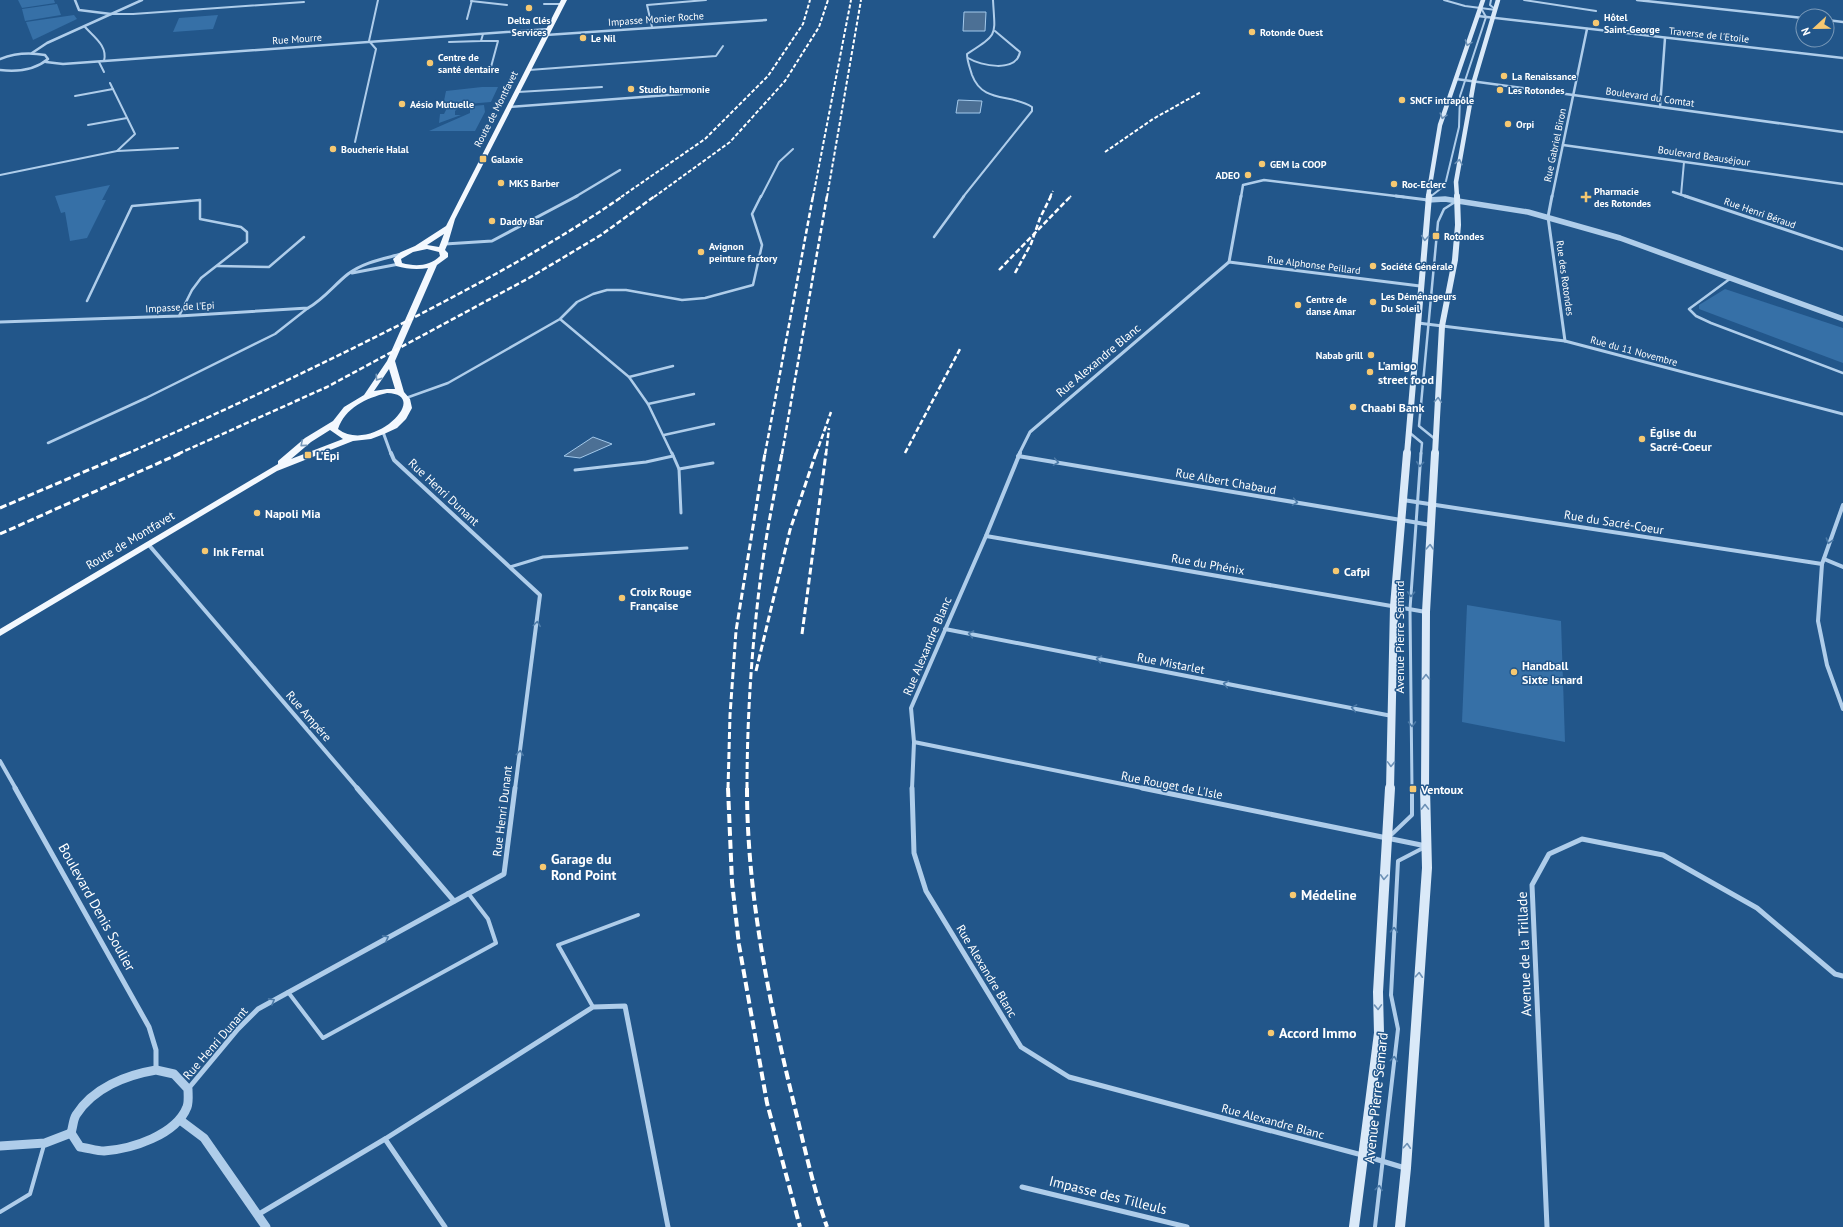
<svg xmlns="http://www.w3.org/2000/svg" width="1843" height="1227" font-family="'PT Sans',sans-serif">
	<style>
		.green { fill: #3670a7 }
		.water { fill: #4c7095; stroke: #a3c9eb }
		.lines { fill: none; stroke-linecap: round; stroke-linejoin: round }
		.service-far3 { stroke: #afcdea; stroke-width: 2 }
		.service-far2 { stroke: #afcdea; stroke-width: 2.5 }
		.service-far1 { stroke: #afcdea; stroke-width: 3 }
		.service { stroke: #afcdea; stroke-width: 4 }
		.minor-far3 { stroke: #afcdea; stroke-width: 2.5 }
		.minor-far2 { stroke: #afcdea; stroke-width: 3 }
		.minor-far1 { stroke: #afcdea; stroke-width: 4 }
		.minor { stroke: #afcdea; stroke-width: 5 }
		.tertiary-far1 { stroke: #afcdea; stroke-width: 5.5 }
		.tertiary { stroke: #afcdea; stroke-width: 9 }
		.secondary-far3 { stroke: #dae9f8; stroke-width: 4.5 }
		.secondary-far2 { stroke: #dae9f8; stroke-width: 6 }
		.secondary-far1 { stroke: #dae9f8; stroke-width: 8 }
		.secondary { stroke: #dae9f8; stroke-width: 10 }
		.primary { fill: #f3f8fe; fill-rule: evenodd }
		.rail-far3 { stroke: #fff; stroke-width: 2; stroke-dasharray: 4 2; stroke-linecap: butt }
		.rail-far2 { stroke: #fff; stroke-width: 2.5; stroke-dasharray: 5.5 2.5; stroke-linecap: butt }
		.rail-far1 { stroke: #fff; stroke-width: 3; stroke-dasharray: 7 3; stroke-linecap: butt }
		.rail { stroke: #fff; stroke-width: 4; stroke-dasharray: 9 4; stroke-linecap: butt }
		.oneway { stroke: #6c91b6 }
		.oneway2 { stroke: #7697b8 }
		.oneway3 { stroke: #4c7aa7 }
		.poi-dot { fill: #f6c871; stroke: #22568a; stroke-width: 1.5 }
		.labels { text-anchor: middle; dominant-baseline: central; stroke-width: 3; stroke-linejoin: round; paint-order: stroke }
		.far-poi-label { font-size: 10px; font-weight: bold; fill: #fff; stroke: #22568a; text-anchor: start }
		.far-street-label { font-size: 10px; fill: #fff; stroke: #22568a }
		.street-label { font-size: 12px; fill: #fff; stroke: #22568a }
		.poi-label { font-size: 12px; font-weight: bold; fill: #fff; stroke: #22568a; text-anchor: start }
		.near-poi-label { font-size: 14px; font-weight: bold; fill: #fff; stroke: #22568a; text-anchor: start }
		.near-street-label { font-size: 14px; fill: #fff; stroke: #22568a }
	</style>
	<rect width="100%" height="100%" fill="#22568a"/>
	<g class="green">
		<path d="M18,0H54L55,3L22,8Z"/>
		<path d="M57,4L61,15L25,21L22,9Z"/>
		<path d="M74,15L77,19L33,40L26,22Z"/>
		<path d="M218,15L213,29L173,32L179,18Z"/>
		<path d="M482,87H498L491,102L443,106L446,91Z"/>
		<path d="M484,105L485,112L475,131H429L470,113V108L461,107Z"/>
		<path d="M459,107L455,111V115H461L439,123L440,114H444L446,110V108Z"/>
		<path d="M110,185L102,200H106L87,238L70,241L65,212L61,213L55,196Z"/>
		<path d="M1725,289L1843,328V363L1699,309V305Z"/>
		<path d="M1467,605L1561,621L1565,742L1462,722Z"/>
	</g>
	<g class="water">
		<path d="M964,12H986L985,31H963Z"/>
		<path d="M958,100L982,101L980,113H956Z"/>
		<path d="M593,437L612,444L580,458L564,456Z"/>
	</g>
	<g class="lines">
		<g class="service-far3">
			<path d="M1444,0L1465,6L1496,10"/>
			<path d="M1491,0L1490,5L1495,9"/>
			<path d="M1524,0L1596,11"/>
			<path d="M471,1L507,5"/>
			<path d="M544,4H562"/>
			<path d="M111,14H133L304,2"/>
			<path d="M467,19L472,0"/>
			<path d="M85,27C94,37 108,46 104,61"/>
			<path d="M652,27L647,5L706,0"/>
			<path d="M481,41H498L491,67"/>
			<path d="M449,42L481,41L483,34"/>
			<path d="M968,58C981,66 1016,73 1020,52L995,31"/>
			<path d="M99,62L104,72"/>
			<path d="M529,70L716,56L723,46"/>
			<path d="M518,92L602,87"/>
			<path d="M75,96L113,89"/>
			<path d="M88,125L127,118"/>
			<path d="M355,142L376,49L369,41L378,0"/>
			<path d="M117,151L178,148"/>
			<path d="M0,175L117,151L135,134L110,83"/>
			<path d="M1681,195L1684,162"/>
			<path d="M761,197L779,162L793,149"/>
			<path d="M963,197L1032,111V107C1010,93 983,104 972,75C970,68 967,61 967,54C999,33 995,37 993,0"/>
			<path d="M1430,197L1444,186L1446,181L1459,127L1460,96L1486,17L1481,8"/>
		</g>
		<g class="service-far2">
			<path d="M1429,198L1431,196"/>
			<path d="M934,237L964,196"/>
			<path d="M217,266L269,267L304,237"/>
			<path d="M1731,278L1689,309L1696,316L1711,323L1843,373"/>
			<path d="M87,301L132,206L200,200V219L241,227L247,232V242L201,278L192,290L179,316"/>
			<path d="M560,319L629,377L648,404L672,454"/>
			<path d="M629,377L673,366"/>
			<path d="M406,398L448,383L560,319L577,302L593,294L607,290H626L682,300L705,298L753,285L762,245L752,214L761,196"/>
			<path d="M648,404L694,394"/>
			<path d="M1410,433L1422,443L1421,454"/>
			<path d="M664,435L714,424"/>
			<path d="M1435,439L1419,426L1438,222L1444,209L1455,202"/>
			<path d="M48,443L146,398L275,334L308,308"/>
		</g>
		<g class="service-far1">
			<path d="M672,453L679,469L681,513"/>
			<path d="M679,469L713,463"/>
			<path d="M575,470L646,462L673,456"/>
			<path d="M510,567L543,557L687,548"/>
			<path d="M1412,789L1410,609L1421,453"/>
		</g>
		<g class="service">
			<path d="M1390,836L1412,815V788"/>
			<path d="M288,992L323,1038L496,943L488,919L468,893"/>
			<path d="M593,1007L558,945L638,915"/>
			<path d="M0,1212L30,1194L44,1145"/>
			<path d="M1375,1227L1398,1029L1391,995L1398,861L1425,847"/>
		</g>
		<g class="minor-far3">
			<path d="M75,0L79,10L111,14"/>
			<path d="M1637,0L1803,18"/>
			<path d="M1478,16L1843,58"/>
			<path d="M1827,20L1843,22"/>
			<path d="M546,35L766,20"/>
			<path d="M32,53L47,43L142,0"/>
			<path d="M0,59C15,53 29,52 45,55L48,59C35,70 17,72 0,70"/>
			<path d="M46,62L63,64L549,29"/>
			<path d="M1456,79L1843,132"/>
			<path d="M509,107L682,94"/>
			<path d="M1660,107L1665,38"/>
			<path d="M1563,145L1843,184"/>
			<path d="M1673,192L1688,197"/>
			<path d="M575,197L620,170"/>
			<path d="M1241,197L1243,185L1264,180L1404,197"/>
			<path d="M1552,197L1587,29"/>
		</g>
		<g class="minor-far2">
			<path d="M1396,196L1428,200"/>
			<path d="M1552,196L1548,217L1565,341"/>
			<path d="M1685,196L1843,249"/>
			<path d="M445,244L492,241L577,196"/>
			<path d="M1229,262L1420,286"/>
			<path d="M352,273L399,264"/>
			<path d="M0,322L179,316L308,308C324,299 334,285 348,274C364,262 383,259 401,254"/>
			<path d="M1418,323L1565,341L1843,414"/>
			<path d="M383,432L391,454"/>
			<path d="M1019,454L1030,432L1229,262L1241,196"/>
		</g>
		<g class="minor-far1">
			<path d="M391,453L394,460L540,595L515,789"/>
			<path d="M1018,456L1431,525"/>
			<path d="M1403,500L1822,564"/>
			<path d="M1843,505L1822,564L1818,621L1827,665L1843,709"/>
			<path d="M986,536L1426,612"/>
			<path d="M148,544L358,789"/>
			<path d="M1824,559L1843,567"/>
			<path d="M945,629L1392,716"/>
			<path d="M914,742L1147,789"/>
			<path d="M0,761L16,789"/>
			<path d="M912,789L914,742L911,708L986,536L1020,453"/>
		</g>
		<g class="minor">
			<path d="M15,788L149,1027L156,1050V1070"/>
			<path d="M357,788L454,901"/>
			<path d="M912,788L914,853L926,891L1021,1047L1069,1077L1362,1155L1405,1168"/>
			<path d="M1142,788L1426,846"/>
			<path d="M188,1089L238,1029L258,1009L504,874L515,788"/>
			<path d="M1022,1187L1187,1227"/>
			<path d="M259,1214L385,1139"/>
			<path d="M445,1227L385,1139L593,1007L625,1006L668,1227"/>
			<path d="M1547,1227L1532,885L1549,854L1582,839L1663,855L1757,908L1835,974L1843,976"/>
		</g>
		<path class="tertiary-far1" d="M1428,200L1445,199L1528,212L1620,238L1843,319"/>
		<g class="tertiary">
			<path d="M156,1070L174,1074L188,1089C188,1094 189,1102 187,1107C176,1135 132,1149 104,1151C97,1151 88,1148 80,1147L71,1133C73,1127 73,1120 76,1115C93,1088 126,1075 156,1070Z"/>
			<path d="M180,1120L204,1138L266,1227"/>
			<path d="M0,1146L45,1143L71,1133"/>
		</g>
		<g class="secondary-far3">
			<path d="M1428,197L1440,125L1483,0"/>
			<path d="M1457,197L1456,182L1474,81L1498,0"/>
		</g>
		<g class="secondary-far2">
			<path d="M1407,454L1429,196"/>
			<path d="M1435,454L1442,326L1455,260L1458,225L1457,196"/>
		</g>
		<g class="secondary-far1">
			<path d="M1390,789L1394,606L1407,453"/>
			<path d="M1425,789L1426,612L1435,453"/>
		</g>
		<g class="secondary">
			<path d="M1354,1227L1379,1033L1378,992L1390,788"/>
			<path d="M1400,1227L1406,1168L1427,868L1425,788"/>
		</g>
		<path class="primary" d="M561,0H567L455,219L448,243L445,250L448,253V257L437,265L395,361L404,392L410,399L412,408L406,419L397,428L384,434L371,439L353,441L277,471L0,636V629L278,464V461L305,438L333,421L344,407L364,395L387,361L428,268C417,270 407,269 396,266L393,259L401,252L415,246L446,226ZM444,234L439,247L427,245ZM427,249L439,252L440,256C430,266 416,267 402,263L401,259L413,252ZM389,369L395,389H387L374,391ZM387,393C433,394 372,455 338,429C345,408 366,398 387,393ZM330,430L343,439L291,459L311,442Z"/>
		<g class="rail-far3">
			<path d="M1105,152L1153,119L1201,92"/>
			<path d="M621,197L705,139L768,76L803,24L810,0"/>
			<path d="M654,197L730,142L785,81L819,27L828,0"/>
			<path d="M813,197L851,0"/>
			<path d="M827,197L861,0"/>
			<path d="M1050,197L1053,191"/>
			<path d="M1070,197L1071,196"/>
		</g>
		<g class="rail-far2">
			<path d="M999,270L1071,196"/>
			<path d="M1015,273L1031,244L1040,218L1051,196"/>
			<path d="M905,453L960,349"/>
			<path d="M126,454C222,412 317,367 411,319C484,281 555,243 623,196"/>
			<path d="M178,454L327,387L529,278L601,235L655,196"/>
			<path d="M765,454L813,196"/>
			<path d="M782,454L827,196"/>
			<path d="M816,454L831,412"/>
			<path d="M826,454L829,428"/>
		</g>
		<g class="rail-far1">
			<path d="M0,508L128,453"/>
			<path d="M0,534L181,453"/>
			<path d="M802,634L826,453"/>
			<path d="M756,671L790,530L816,453"/>
			<path d="M728,789L730,715L736,631L765,453"/>
			<path d="M747,789C747,715 752,641 762,567C767,529 775,491 782,453"/>
		</g>
		<g class="rail">
			<path d="M728,788L732,882L739,945L767,1103L800,1227"/>
			<path d="M747,788C747,892 768,996 792,1096C803,1140 812,1184 827,1227"/>
		</g>
	</g>
	<defs><path id="oneway-chevron" d="M-2-3.5L2.5 0L-2 3.5" fill="none" stroke-width="1.6" stroke-linecap="round" stroke-linejoin="round"/></defs>
	<g class="oneway">
		<use href="#oneway-chevron" transform="translate(1468 43) rotate(110)"/>
		<use href="#oneway-chevron" transform="translate(1443 116) rotate(107)"/>
		<use href="#oneway-chevron" transform="translate(1459 162) rotate(-80)"/>
		<use href="#oneway-chevron" transform="translate(1425 238) rotate(95)"/>
		<use href="#oneway-chevron" transform="translate(1438 400) rotate(-86)"/>
		<use href="#oneway-chevron" transform="translate(1430 547) rotate(-87)"/>
		<use href="#oneway-chevron" transform="translate(1426 677) rotate(-90)"/>
		<use href="#oneway-chevron" transform="translate(1391 764) rotate(92)"/>
		<use href="#oneway-chevron" transform="translate(1425 807) rotate(-90)"/>
		<use href="#oneway-chevron" transform="translate(1384 877) rotate(93)"/>
		<use href="#oneway-chevron" transform="translate(1419 975) rotate(-86)"/>
		<use href="#oneway-chevron" transform="translate(1378 1007) rotate(88)"/>
		<use href="#oneway-chevron" transform="translate(1407 1146) rotate(-86)"/>
	</g>
	<g class="oneway2">
		<use href="#oneway-chevron" transform="translate(378 378) rotate(125)"/>
		<use href="#oneway-chevron" transform="translate(303 444) rotate(140)"/>
	</g>
	<g class="oneway3">
		<use href="#oneway-chevron" transform="translate(1056 462) rotate(10)"/>
		<use href="#oneway-chevron" transform="translate(1420 464) rotate(95)"/>
		<use href="#oneway-chevron" transform="translate(1295 502) rotate(10)"/>
		<use href="#oneway-chevron" transform="translate(1829 541) rotate(109)"/>
		<use href="#oneway-chevron" transform="translate(1411 594) rotate(93)"/>
		<use href="#oneway-chevron" transform="translate(537 624) rotate(-83)"/>
		<use href="#oneway-chevron" transform="translate(971 634) rotate(-169)"/>
		<use href="#oneway-chevron" transform="translate(1099 659) rotate(-169)"/>
		<use href="#oneway-chevron" transform="translate(1226 684) rotate(-169)"/>
		<use href="#oneway-chevron" transform="translate(1354 708) rotate(-169)"/>
		<use href="#oneway-chevron" transform="translate(1412 724) rotate(89)"/>
		<use href="#oneway-chevron" transform="translate(520 753) rotate(-83)"/>
		<use href="#oneway-chevron" transform="translate(1394 930) rotate(-87)"/>
		<use href="#oneway-chevron" transform="translate(386 938) rotate(-29)"/>
		<use href="#oneway-chevron" transform="translate(272 1001) rotate(-29)"/>
		<use href="#oneway-chevron" transform="translate(1394 1059) rotate(-83)"/>
		<use href="#oneway-chevron" transform="translate(1379 1188) rotate(-83)"/>
	</g>
	<g class="poi-dot">
		<circle cx="529" cy="8" r="4"/>
		<circle cx="1596" cy="23" r="4"/>
		<circle cx="1252" cy="32" r="4"/>
		<circle cx="583" cy="38" r="4"/>
		<circle cx="430" cy="63" r="4"/>
		<circle cx="1504" cy="76" r="4"/>
		<circle cx="631" cy="89" r="4"/>
		<circle cx="1500" cy="90" r="4"/>
		<circle cx="1402" cy="100" r="4"/>
		<circle cx="402" cy="104" r="4"/>
		<circle cx="1508" cy="124" r="4"/>
		<circle cx="333" cy="149" r="4"/>
		<rect x="479" y="155" width="8" height="8" rx="2"/>
		<circle cx="1262" cy="164" r="4"/>
		<circle cx="1248" cy="175" r="4"/>
		<circle cx="501" cy="183" r="4"/>
		<circle cx="1394" cy="184" r="4"/>
		<path d="M1584 191h4v4h4v4h-4v4h-4v-4h-4v-4h4z"/>
		<circle cx="492" cy="221" r="4"/>
		<rect x="1432" y="232" width="8" height="8" rx="2"/>
		<circle cx="701" cy="252" r="4"/>
		<circle cx="1373" cy="266" r="4"/>
		<circle cx="1373" cy="302" r="4"/>
		<circle cx="1298" cy="305" r="4"/>
		<circle cx="1371" cy="355" r="4"/>
		<circle cx="1370" cy="372" r="4"/>
		<circle cx="1353" cy="407" r="4"/>
		<circle cx="1642" cy="439" r="4"/>
		<rect x="304" y="451" width="8" height="8" rx="2"/>
		<circle cx="257" cy="513" r="4"/>
		<circle cx="205" cy="551" r="4"/>
		<circle cx="1336" cy="571" r="4"/>
		<circle cx="622" cy="598" r="4"/>
		<circle cx="1514" cy="672" r="4"/>
		<rect x="1409" y="785" width="8" height="8" rx="2"/>
		<circle cx="543" cy="867" r="4"/>
		<circle cx="1293" cy="895" r="4"/>
		<circle cx="1271" cy="1033" r="4"/>
	</g>
	<g class="labels">
		<g class="far-poi-label">
			<text x="1604" y="17">Hôtel<tspan x="1604" dy="12">Saint-George</tspan></text>
			<text x="529" y="20" text-anchor="middle">Delta Clés<tspan x="529" dy="12">Services</tspan></text>
			<text x="1260" y="32">Rotonde Ouest</text>
			<text x="591" y="38">Le Nil</text>
			<text x="438" y="57">Centre de<tspan x="438" dy="12">santé dentaire</tspan></text>
			<text x="1512" y="76">La Renaissance</text>
			<text x="639" y="89">Studio harmonie</text>
			<text x="1508" y="90">Les Rotondes</text>
			<text x="1410" y="100">SNCF intrapôle</text>
			<text x="410" y="104">Aésio Mutuelle</text>
			<text x="1516" y="124">Orpi</text>
			<text x="341" y="149">Boucherie Halal</text>
			<text x="491" y="159">Galaxie</text>
			<text x="1270" y="164">GEM la COOP</text>
			<text x="1240" y="175" text-anchor="end">ADEO</text>
			<text x="509" y="183">MKS Barber</text>
			<text x="1402" y="184">Roc-Eclerc</text>
			<text x="1594" y="191">Pharmacie<tspan x="1594" dy="12">des Rotondes</tspan></text>
			<text x="500" y="221">Daddy Bar</text>
			<text x="1444" y="236">Rotondes</text>
			<text x="709" y="246">Avignon<tspan x="709" dy="12">peinture factory</tspan></text>
			<text x="1381" y="266">Société Générale</text>
			<text x="1381" y="296">Les Déménageurs<tspan x="1381" dy="12">Du Soleil</tspan></text>
			<text x="1306" y="299">Centre de<tspan x="1306" dy="12">danse Amar</tspan></text>
			<text x="1363" y="355" text-anchor="end">Nabab grill</text>
		</g>
		<g class="far-street-label">
			<text transform="translate(656 19) rotate(-4)">Impasse Monier Roche</text>
			<text transform="translate(1709 35) rotate(6)">Traverse de l'Etoile</text>
			<text transform="translate(297 39) rotate(-4)">Rue Mourre</text>
			<text transform="translate(1650 97) rotate(8)">Boulevard du Comtat</text>
			<text transform="translate(496 109) rotate(-63)">Route de Montfavet</text>
			<text transform="translate(1555 145) rotate(-78)">Rue Gabriel Biron</text>
			<text transform="translate(1704 156) rotate(8)">Boulevard Beauséjour</text>
			<text transform="translate(1760 213) rotate(19)">Rue Henri Béraud</text>
			<text transform="translate(1314 265) rotate(7)">Rue Alphonse Peillard</text>
			<text transform="translate(1565 278) rotate(82)">Rue des Rotondes</text>
			<text transform="translate(180 307) rotate(-3)">Impasse de l'Epi</text>
			<text transform="translate(1634 351) rotate(15)">Rue du 11 Novembre</text>
		</g>
		<g class="street-label">
			<text transform="translate(1098 360) rotate(-40)">Rue Alexandre Blanc</text>
			<text transform="translate(1226 481) rotate(10)">Rue Albert Chabaud</text>
			<text transform="translate(444 492) rotate(43)">Rue Henri Dunant</text>
			<text transform="translate(1614 522) rotate(9)">Rue du Sacré-Coeur</text>
			<text transform="translate(130 540) rotate(-31)">Route de Montfavet</text>
			<text transform="translate(1208 564) rotate(10)">Rue du Phénix</text>
			<text transform="translate(1399 637) rotate(-90)">Avenue Pierre Semard</text>
			<text transform="translate(927 646) rotate(-67)">Rue Alexandre Blanc</text>
			<text transform="translate(1171 663) rotate(11)">Rue Mistarlet</text>
			<text transform="translate(309 716) rotate(49)">Rue Ampére</text>
			<text transform="translate(1172 785) rotate(11)">Rue Rouget de L'Isle</text>
			<text transform="translate(502 811) rotate(-83)">Rue Henri Dunant</text>
			<text transform="translate(987 971) rotate(59)">Rue Alexandre Blanc</text>
			<text transform="translate(215 1043) rotate(-49)">Rue Henri Dunant</text>
			<text transform="translate(1273 1121) rotate(15)">Rue Alexandre Blanc</text>
		</g>
		<g class="poi-label">
			<text x="1378" y="365">L'amigo<tspan x="1378" dy="14">street food</tspan></text>
			<text x="1361" y="407">Chaabi Bank</text>
			<text x="1650" y="432">Église du<tspan x="1650" dy="14">Sacré-Coeur</tspan></text>
			<text x="316" y="455">L'Épi</text>
			<text x="265" y="513">Napoli Mia</text>
			<text x="213" y="551">Ink Fernal</text>
			<text x="1344" y="571">Cafpi</text>
			<text x="630" y="591">Croix Rouge<tspan x="630" dy="14">Française</tspan></text>
			<text x="1522" y="665">Handball<tspan x="1522" dy="14">Sixte Isnard</tspan></text>
			<text x="1421" y="789">Ventoux</text>
		</g>
		<g class="near-poi-label">
			<text x="551" y="859">Garage du<tspan x="551" dy="16">Rond Point</tspan></text>
			<text x="1301" y="895">Médeline</text>
			<text x="1279" y="1033">Accord Immo</text>
		</g>
		<g class="near-street-label">
			<text transform="translate(97 907) rotate(61)">Boulevard Denis Soulier</text>
			<text transform="translate(1524 954) rotate(-92)">Avenue de la Trillade</text>
			<text transform="translate(1376 1098) rotate(-84)">Avenue Pierre Semard</text>
			<text transform="translate(1108 1195) rotate(14)">Impasse des Tilleuls</text>
		</g>
	</g>
	<g transform="translate(1815 28) rotate(248)"><circle r="19" fill="#22568a" stroke="#7a9ab9"/>
	<path d="M0-3L7 15L0 10L-7 15Z" fill="#f6c871"/>
	<text y="-6" font-size="11" font-weight="bold" text-anchor="middle" fill="#ffffff">N</text>
	</g>
</svg>
